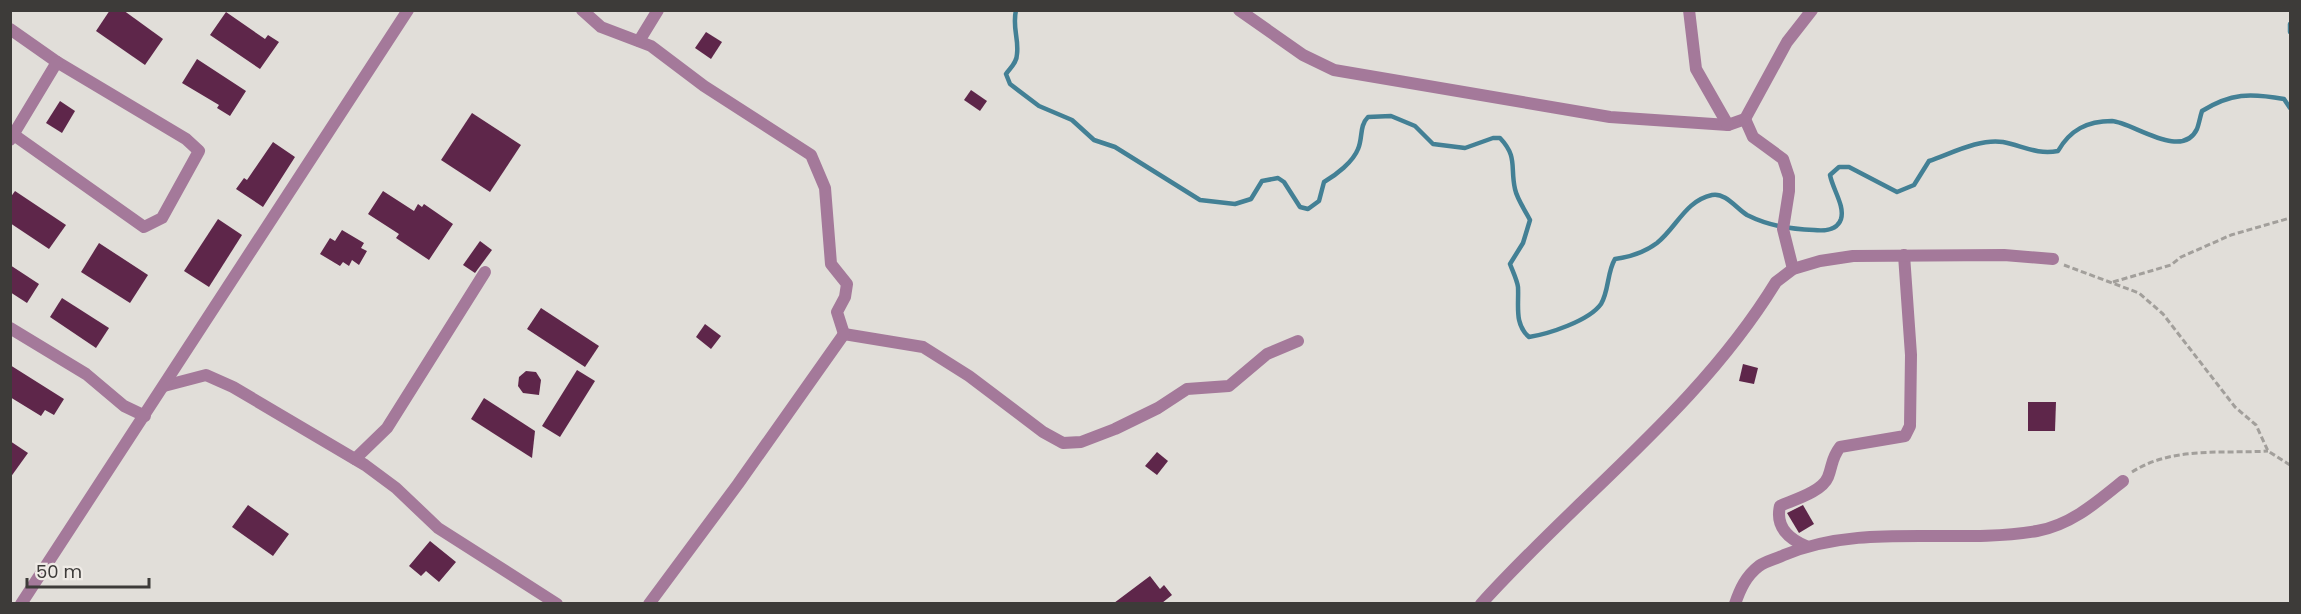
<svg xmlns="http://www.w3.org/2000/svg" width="2301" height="614" font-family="Poppins,sans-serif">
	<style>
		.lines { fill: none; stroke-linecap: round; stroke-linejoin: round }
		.stream { stroke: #438095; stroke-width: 4.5 }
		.building { fill: #5e264a }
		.path { stroke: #a29f9b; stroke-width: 3; stroke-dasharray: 6 3; stroke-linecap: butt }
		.minor { stroke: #a4799a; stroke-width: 12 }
	</style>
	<rect width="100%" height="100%" fill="#e1ded9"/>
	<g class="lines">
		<g class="stream">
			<path d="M1016,10C1012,28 1019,38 1017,54C1017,63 1010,68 1006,74L1010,84L1039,106L1072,120L1094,140L1115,147L1200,200L1235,204L1251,199L1262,181L1278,178L1284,182L1300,207L1308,209L1319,201L1324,182C1336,175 1353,162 1358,149C1363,138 1359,126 1368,117L1391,116L1415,126L1433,144L1465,148L1493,138H1500C1518,157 1510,167 1515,189C1517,199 1525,210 1530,220L1523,243L1510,264C1513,272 1517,280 1518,287C1519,306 1514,324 1529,337C1548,334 1589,321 1601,304C1609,291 1607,272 1615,259C1630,257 1645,252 1657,243C1677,227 1685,201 1712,195C1725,192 1737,209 1747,215C1769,226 1790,229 1814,230C1824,231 1837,231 1841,219C1845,206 1833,190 1830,175L1839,167H1849L1897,192L1914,185L1929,161C1950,154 1980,138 2003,142C2023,146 2037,155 2058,151C2070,130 2087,121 2112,121C2132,122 2182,161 2197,129C2199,124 2200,117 2202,111C2231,93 2250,93 2284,99L2290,108"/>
			<path d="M2290,24V32"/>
		</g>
	</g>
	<g class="building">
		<path d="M110,10H123L163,39L145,65L96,31Z"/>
		<path d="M226,12L265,39L268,35L279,42L260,69L210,35Z"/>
		<path d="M706,32L722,42L711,59L695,48Z"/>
		<path d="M197,59L246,91L230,116L217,108L219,105L182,83Z"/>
		<path d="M971,90L987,101L980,111L964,100Z"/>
		<path d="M60,101L75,111L62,133L46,123Z"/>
		<path d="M472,113L521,145L490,192L441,160Z"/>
		<path d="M273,142L295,157L263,207L236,189L244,178L247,180Z"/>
		<path d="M15,191L66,225L49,249L10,223V198Z"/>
		<path d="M383,191L414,211L418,204L422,207L424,204L453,224L429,260L396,238L399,234L368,214Z"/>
		<path d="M218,219L242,235L209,287L184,271Z"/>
		<path d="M342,230L364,243L361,248L367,251L359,265L352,260L349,266L343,262L340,266L320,254L330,238L335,241Z"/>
		<path d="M480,241L492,250L475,273L463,265Z"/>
		<path d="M99,243L148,275L130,303L81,272Z"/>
		<path d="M10,265L39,284L27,303L10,292Z"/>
		<path d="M62,298L109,328L96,348L50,317Z"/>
		<path d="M541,308L599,346L585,367L527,329Z"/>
		<path d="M705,324L721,336L711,349L696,337Z"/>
		<path d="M1743,364L1758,368L1754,384L1739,381Z"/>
		<path d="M10,365L64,399L54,415L45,410L41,416L10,397Z"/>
		<path d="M577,370L595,381L560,437L542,426Z"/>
		<path d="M526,371L536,372L541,380L539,395L523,393L518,386L519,377Z"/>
		<path d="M484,398L535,431L532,458L471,419Z"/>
		<path d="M2028,402H2056L2055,431H2028Z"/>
		<path d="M10,441L28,453L10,478Z"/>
		<path d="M1157,452L1168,461L1157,475L1145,466Z"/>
		<path d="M248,505L289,534L273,556L232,527Z"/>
		<path d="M1803,505L1814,524L1799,533L1787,513Z"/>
		<path d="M430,541L456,562L439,582L426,571L421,576L409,566Z"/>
		<path d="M1150,576L1160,589L1164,585L1172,595L1162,603H1114Z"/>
	</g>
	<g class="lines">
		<g class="path">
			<path d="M2064,265L2139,293L2163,314L2235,407L2256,425L2268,451L2290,465"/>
			<path d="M2113,282L2171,265L2181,257L2231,235L2290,218"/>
			<path d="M2132,472C2173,446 2222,454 2268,451"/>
		</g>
		<g class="minor">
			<path d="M582,10L601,27L651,46L704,86L811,155L825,188L831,264L847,284L845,297L837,312L844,334"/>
			<path d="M1239,10L1303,55L1334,70L1610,117L1728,125L1745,119L1787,42L1812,10"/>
			<path d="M1689,10L1696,69L1728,125"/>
			<path d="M10,29L57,62L186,139L199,151L162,218L144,227L14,135"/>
			<path d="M639,41L658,10"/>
			<path d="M1745,119L1753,137L1783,159L1789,177V191L1783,229L1793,269"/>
			<path d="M10,140L57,62"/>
			<path d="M10,328L86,374L124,406L145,416"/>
			<path d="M844,334L923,347L969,376L1043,432L1063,443L1081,442L1115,429L1158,408L1187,389L1229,386L1267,354L1298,341"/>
			<path d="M164,386L206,375L233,387L365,465L396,488L438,528L557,604"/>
			<path d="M355,459L387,428L485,272"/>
			<path d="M1806,546C1789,539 1775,527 1780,506C1793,500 1822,492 1828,477C1833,464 1831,459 1840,447L1905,436L1910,426L1911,355L1904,255"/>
			<path d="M21,604L408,10"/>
			<path d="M649,604L738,484L844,334"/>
			<path d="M1481,604C1579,495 1699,408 1776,282L1793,269L1820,261L1853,256L2004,255L2053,259"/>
			<path d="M1735,604C1740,589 1746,576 1759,566C1766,561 1776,559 1784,555C1863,522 1954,545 2037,531C2071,525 2097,502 2123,481"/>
		</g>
	</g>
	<rect width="2301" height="614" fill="none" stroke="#3d3b39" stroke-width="24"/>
	<path d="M27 578v9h122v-9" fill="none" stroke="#3d3b39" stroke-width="3"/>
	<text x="36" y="578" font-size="18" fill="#3d3b39" stroke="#efebe6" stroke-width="4.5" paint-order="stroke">50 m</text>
</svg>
